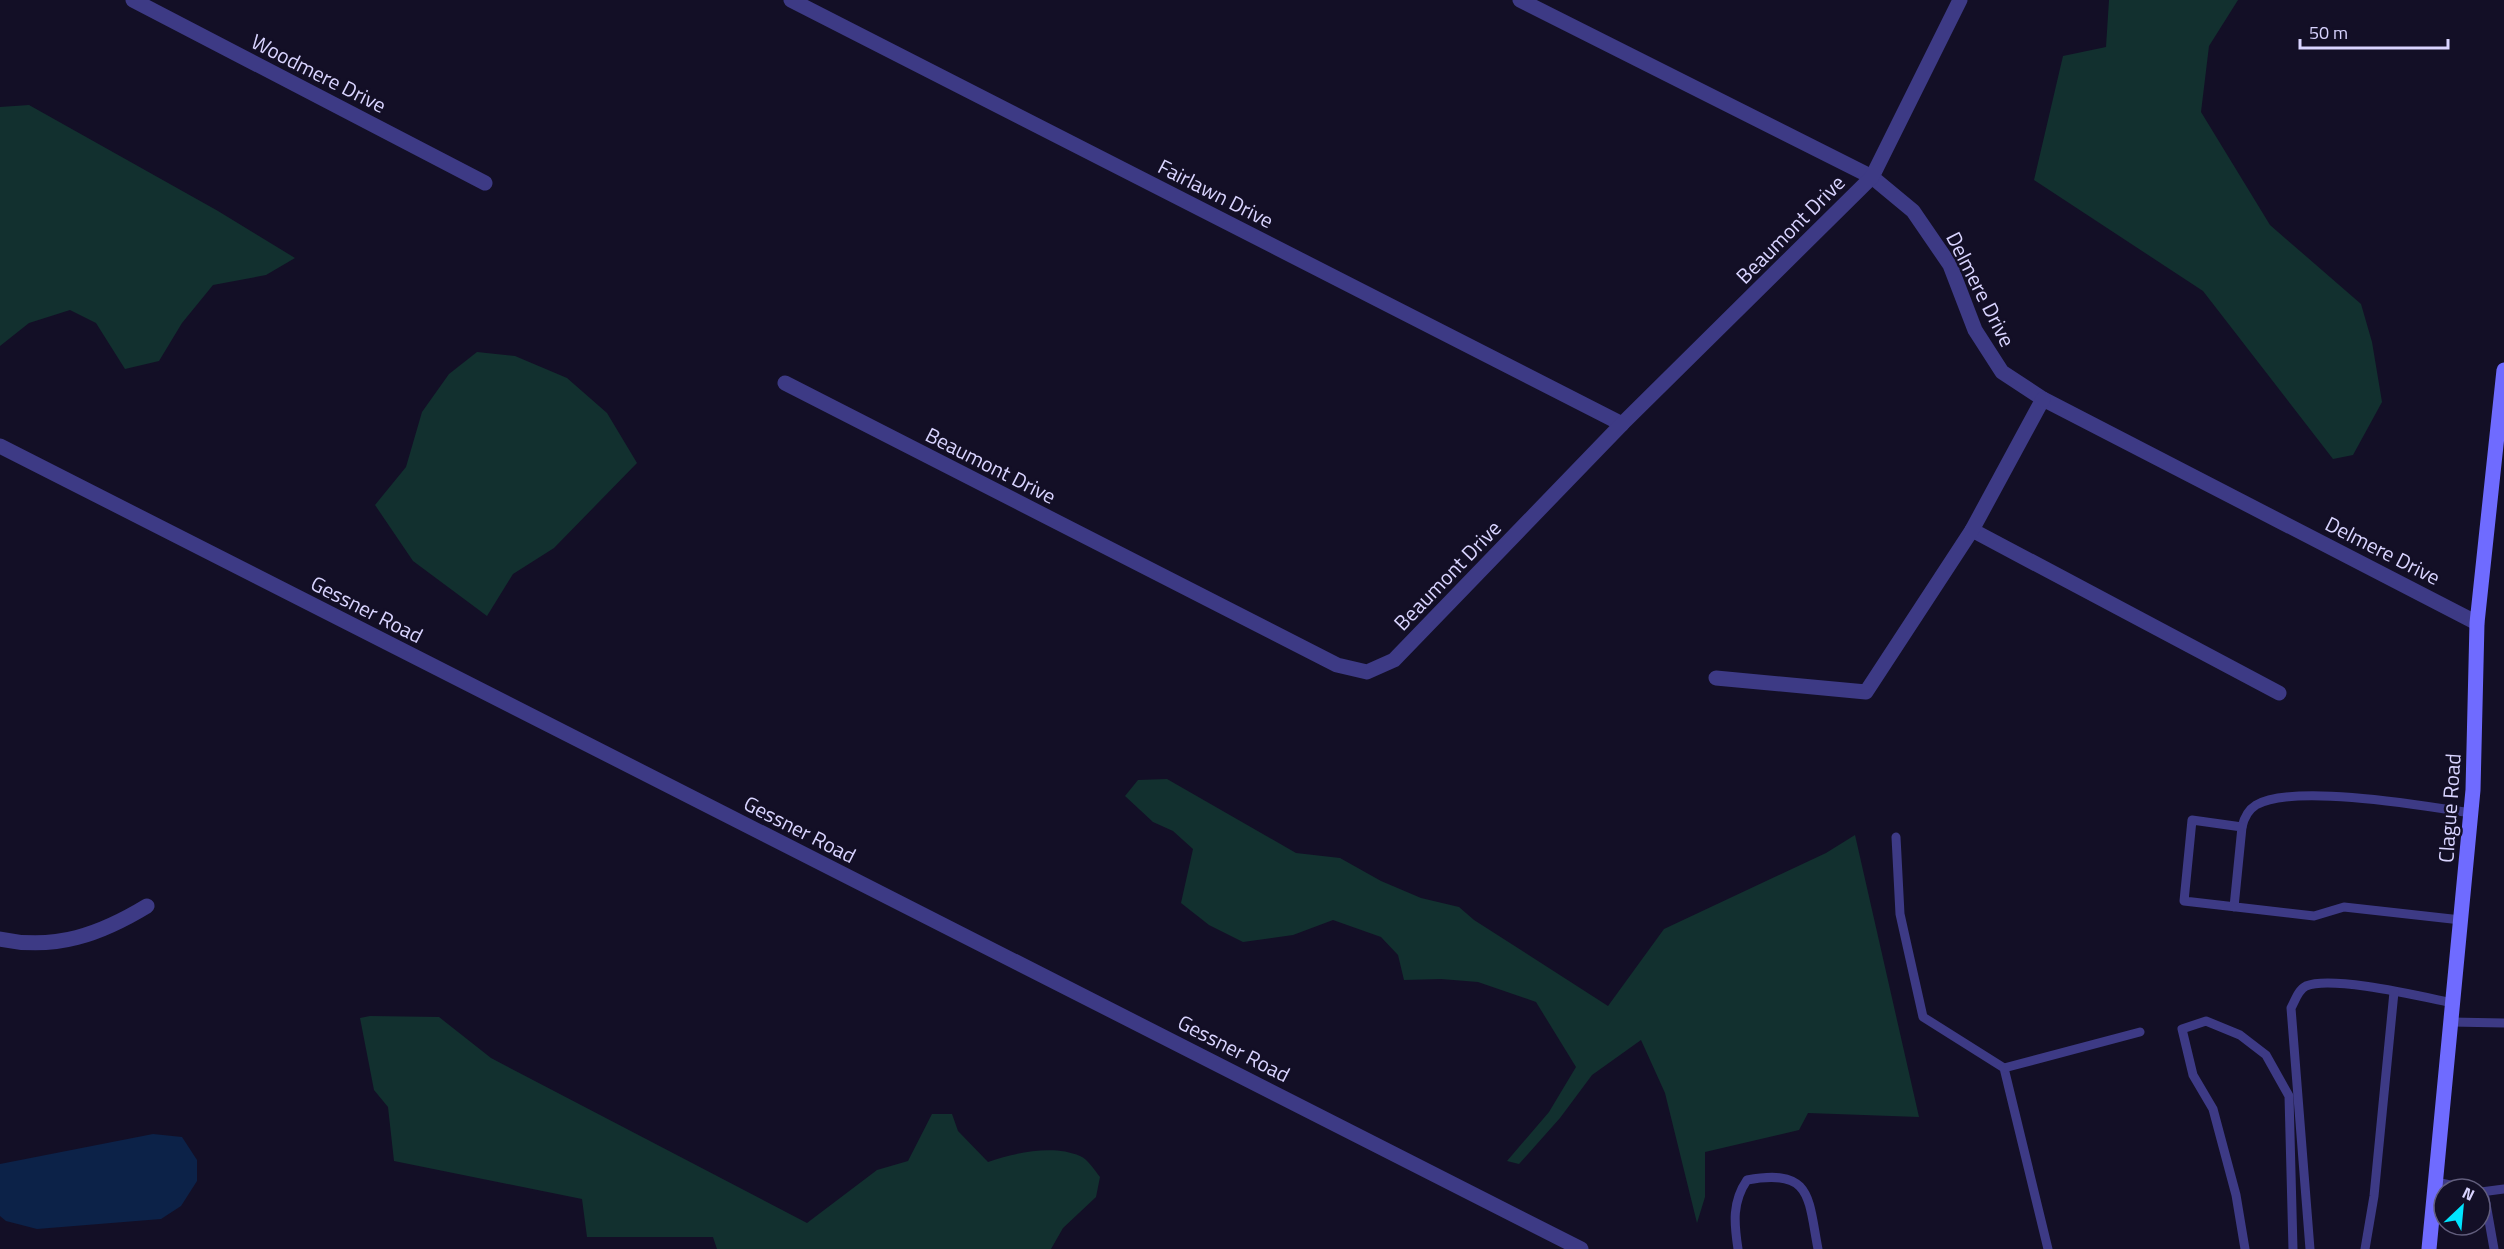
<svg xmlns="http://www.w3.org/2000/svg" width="2504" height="1249" font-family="'Titillium Web',sans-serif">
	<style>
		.green { fill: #12302f }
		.water { fill: #0c2248 }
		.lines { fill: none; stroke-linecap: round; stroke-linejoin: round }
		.lane { stroke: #3d3a85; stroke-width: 9 }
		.street { stroke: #3d3a85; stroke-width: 15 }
		.secondary { stroke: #6f6bff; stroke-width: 15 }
		.labels { text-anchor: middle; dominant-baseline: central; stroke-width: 5; stroke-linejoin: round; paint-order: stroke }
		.street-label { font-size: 21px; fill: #d9d4ff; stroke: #130f26 }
	</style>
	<rect width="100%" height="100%" fill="#130f26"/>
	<g class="green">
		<path d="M2109,0H2238L2209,46L2201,112L2270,225L2361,304L2372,342L2382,402L2353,455L2333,459L2203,291L2034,180L2063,56L2106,47Z"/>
		<path d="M29,105L218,211L295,258L266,275L213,285L182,323L159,361L125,369L96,323L70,310L29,323L0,346V107Z"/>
		<path d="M477,352L515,356L567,378L607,413L637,463L554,548L513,574L487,616L413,561L375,505L406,467L422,412L449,374Z"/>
		<path d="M1167,779L1296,853L1340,858L1381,881L1421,898L1459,907L1474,920L1608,1006L1664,929L1826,853L1855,835L1919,1117L1808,1113L1799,1130L1705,1152V1197L1697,1223L1665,1093L1641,1040L1592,1075L1560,1118L1519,1164L1507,1161L1549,1112L1576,1067L1536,1002L1478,982L1441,979L1404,980L1398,955L1381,937L1333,920L1293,935L1243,942L1209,925L1181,903L1193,849L1173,831L1153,822L1125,796L1138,780Z"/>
		<path d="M370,1016L439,1017L491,1058L807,1223L877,1170L908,1161L932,1114H952L958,1131L988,1162C1014,1153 1053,1144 1080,1156C1088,1159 1095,1171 1100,1177L1096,1197L1063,1228L1051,1249H717L713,1237H587L582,1199L394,1161L388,1107L374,1090L360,1018Z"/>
	</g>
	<path class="water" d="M153,1134L182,1137L197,1160V1181L181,1206L161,1219L37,1229L6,1221L0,1216V1164Z"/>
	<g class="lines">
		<g class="lane">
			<path d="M2242,827C2244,818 2248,810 2256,805C2293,783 2426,806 2471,813"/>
			<path d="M1896,837L1900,914L1923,1017L2004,1068L2048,1249"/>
			<path d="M2234,907L2242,827L2192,820L2184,901L2314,916L2344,907L2461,920"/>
			<path d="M2451,1022L2504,1023"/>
			<path d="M2004,1068L2140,1032"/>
			<path d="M2436,1182L2469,1189"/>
			<path d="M2480,1192L2485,1198L2494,1249"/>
			<path d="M2481,1192L2504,1189"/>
			<path d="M1738,1249C1734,1223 1732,1202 1747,1180C1812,1168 1808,1197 1818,1249"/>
			<path d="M2245,1249L2236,1195L2213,1109L2193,1075L2182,1029L2206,1021L2240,1035L2266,1055L2289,1096L2293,1249"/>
			<path d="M2310,1249L2291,1008C2295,1001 2298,990 2306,986C2332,975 2423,997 2453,1003"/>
			<path d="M2365,1249L2374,1196L2394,992"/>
		</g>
		<g class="street">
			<path d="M133,0L485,183"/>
			<path d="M791,0L1622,424"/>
			<path d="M1520,0L1872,177L1913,211L1950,265L1975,330L2002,372L2043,399L2477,623"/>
			<path d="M785,383L1337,665L1367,672L1394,660L1622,424L1872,177L1960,0"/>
			<path d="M0,446L1581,1249"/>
			<path d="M1972,530L2279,693"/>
			<path d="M1716,678L1866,692L1972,530L2043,399"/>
			<path d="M0,939C55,951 101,934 147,906"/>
		</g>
		<path class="secondary" d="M2429,1249L2473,790L2477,623L2504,370"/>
	</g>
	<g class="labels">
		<g class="street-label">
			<text transform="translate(319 73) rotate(27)">Woodmere Drive</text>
			<text transform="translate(1216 193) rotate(27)">Fairlawn Drive</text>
			<text transform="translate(1790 229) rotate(-45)">Beaumont Drive</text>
			<text transform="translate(1981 289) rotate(63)">Delmere Drive</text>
			<text transform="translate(991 465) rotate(27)">Beaumont Drive</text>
			<text transform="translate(2383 550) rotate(27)">Delmere Drive</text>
			<text transform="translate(1447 575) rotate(-46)">Beaumont Drive</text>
			<text transform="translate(367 609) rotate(27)">Gessner Road</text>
			<text transform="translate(2449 808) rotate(-86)">Clague Road</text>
			<text transform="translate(800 829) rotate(27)">Gessner Road</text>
			<text transform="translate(1234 1048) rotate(27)">Gessner Road</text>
		</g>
	</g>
	<g transform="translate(2462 1207) rotate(26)"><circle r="28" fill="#130f26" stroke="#625e7d" stroke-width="1.5"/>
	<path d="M0-4.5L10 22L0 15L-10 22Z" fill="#00e5ff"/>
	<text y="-9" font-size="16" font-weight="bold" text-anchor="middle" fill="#d9d4ff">N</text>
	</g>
	<path d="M2300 39v9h148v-9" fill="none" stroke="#d9d4ff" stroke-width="3"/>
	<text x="2309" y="39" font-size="18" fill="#d9d4ff" stroke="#130f26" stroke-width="4.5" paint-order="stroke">50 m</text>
</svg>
